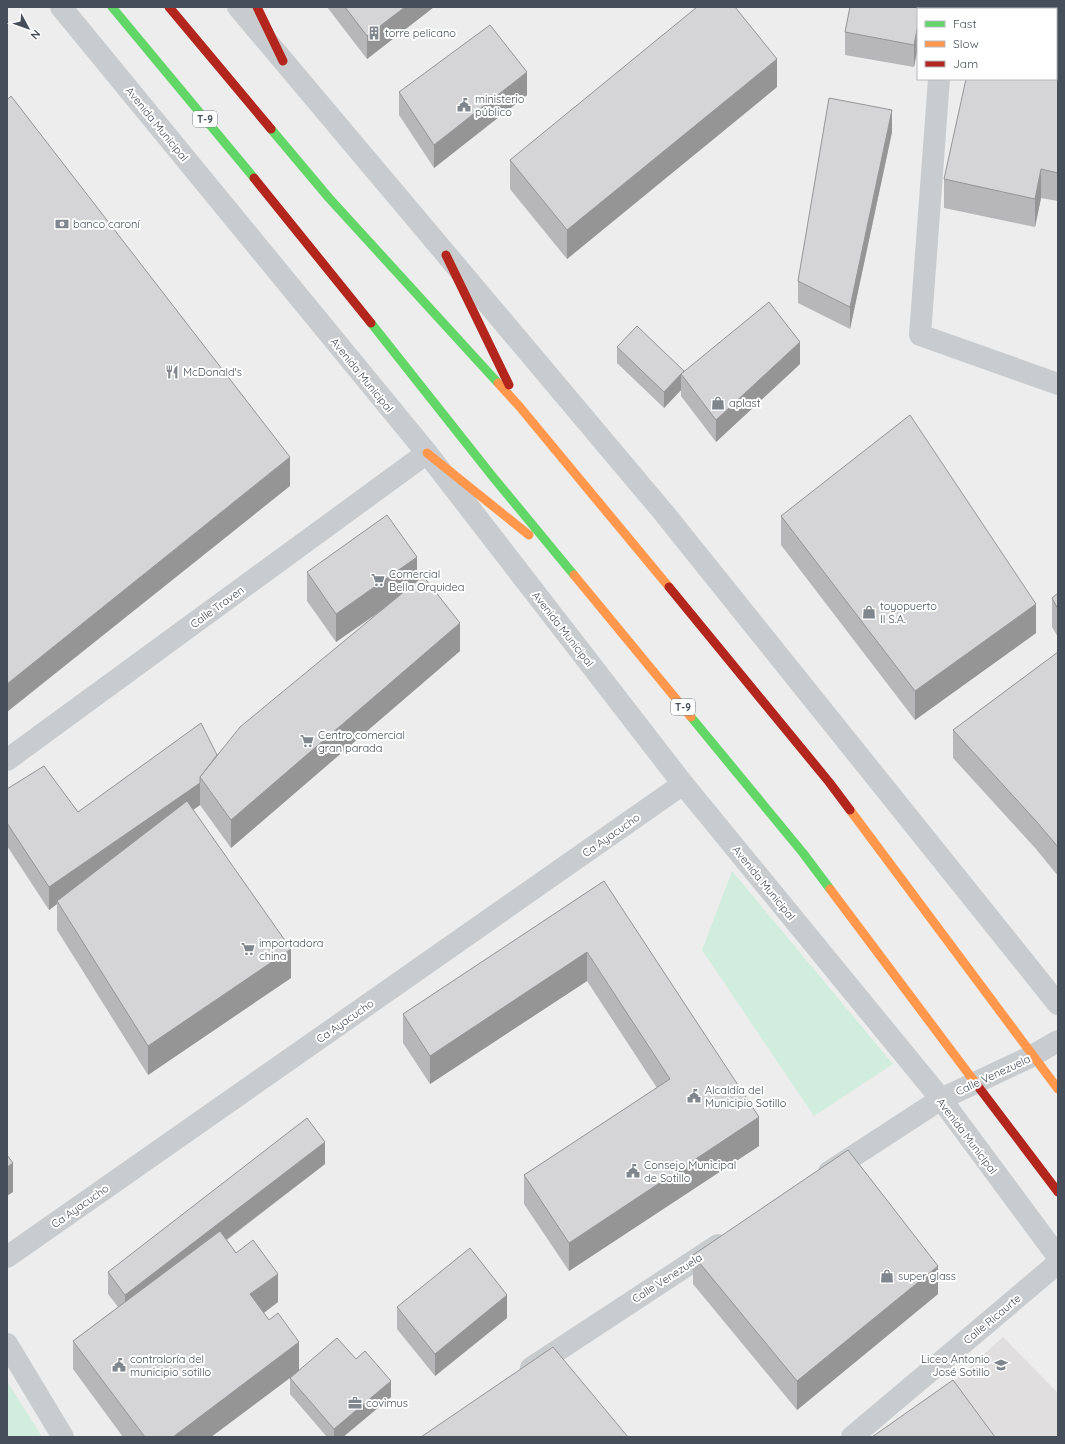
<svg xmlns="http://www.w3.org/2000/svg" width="1065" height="1444" font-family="Quicksand,sans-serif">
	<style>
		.education { fill: #e0dedf }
		.green { fill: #d1eddd }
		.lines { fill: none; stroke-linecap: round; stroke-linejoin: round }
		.street { stroke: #c9ccce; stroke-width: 22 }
		.fast { stroke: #63d668; stroke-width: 9 }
		.slow { stroke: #ff974d; stroke-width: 9 }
		.jam { stroke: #b3261e; stroke-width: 9 }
		.wall { fill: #b7b7b9 }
		.shaded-wall { fill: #959596 }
		.building { fill: #d5d5d7; stroke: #959596 }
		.labels { text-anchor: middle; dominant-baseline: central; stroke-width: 4; stroke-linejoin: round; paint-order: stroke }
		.shield { fill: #fff; stroke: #7d838b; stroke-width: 1 }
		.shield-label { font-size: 10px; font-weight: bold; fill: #454e59 }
		.poi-label { font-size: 11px; fill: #454e59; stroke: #fff; text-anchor: start }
		.street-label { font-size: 11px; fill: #454e59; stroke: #fff }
	</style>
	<rect width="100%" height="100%" fill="#eeeded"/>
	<path class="education" d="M1003,1337L1058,1393V1437H892Z"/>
	<g class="green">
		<path d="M732,871L893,1064L814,1116L702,950Z"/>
		<path d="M7,1381L42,1437H7Z"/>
	</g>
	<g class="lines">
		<g class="street">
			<path d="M61,7L427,453L683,784L941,1099L1058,1257"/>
			<path d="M238,7L664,513L1058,1004"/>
			<path d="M941,9V7"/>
			<path d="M939,79L920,335L1058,384"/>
			<path d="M7,760L427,453"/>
			<path d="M829,1172L941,1099L1032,1056L1058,1041"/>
			<path d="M7,1257L683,784"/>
			<path d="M7,1344L63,1437"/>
			<path d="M531,1368L718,1245"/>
			<path d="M852,1437L1058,1263"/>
		</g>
		<g class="fast">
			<path d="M112,7L254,178"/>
			<path d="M271,129L329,198L498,383"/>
			<path d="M371,323L493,477L574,575"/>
			<path d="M691,717L803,853L830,889"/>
		</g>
		<g class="slow">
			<path d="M498,383L519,406L669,587"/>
			<path d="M427,453L529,535"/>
			<path d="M574,575L691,717"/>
			<path d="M850,810L1058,1089"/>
			<path d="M830,889L977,1085"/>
		</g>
		<g class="jam">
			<path d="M169,7L271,129"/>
			<path d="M257,7L283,61"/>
			<path d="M254,178L371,323"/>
			<path d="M446,255L509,385"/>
			<path d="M669,587L829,782L850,810"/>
			<path d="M977,1085L1058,1192"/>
		</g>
	</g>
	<g class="wall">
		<path d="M327,7H434L367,59Z"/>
		<path d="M850,7H926L925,9H918V46L914,67L845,55V32Z"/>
		<path d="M987,7H1057L1056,13V9H1005L987,8Z"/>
		<path d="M1058,74V201L1041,198L1035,227L944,208V179Z"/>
		<path d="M777,87L567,259L510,189V160Z"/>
		<path d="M399,92L527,95L434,168L399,115Z"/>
		<path d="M892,132L850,329L798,303V281Z"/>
		<path d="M617,347L684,371L800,364L716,442L681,396V390L664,408L617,363Z"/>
		<path d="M781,516L1036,633L915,720L781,545Z"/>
		<path d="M307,572L417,582L460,651L231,848L200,805L193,810L291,978L148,1075L57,930V904L49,910L7,846V789L78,812L217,755L384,609L336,642L307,601Z"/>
		<path d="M1058,593V637L1052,627V598Z"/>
		<path d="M1058,652V876L1036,849L953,758V730Z"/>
		<path d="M604,881L759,1146L569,1271L524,1204V1175L657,1088L587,981L430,1084L403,1043V1014Z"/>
		<path d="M325,1164L227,1240L236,1253L278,1302L264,1313L299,1370L356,1359L391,1397L343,1437H327L290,1394V1378L294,1375L211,1437H123L73,1369V1341L118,1307L108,1294V1272Z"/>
		<path d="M693,1255L938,1294L797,1410L693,1284Z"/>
		<path d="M397,1307L507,1318L435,1376L397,1329Z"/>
	</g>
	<g class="shaded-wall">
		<path d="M405,7H434L367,59V36Z"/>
		<path d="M921,7H926L925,9H921Z"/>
		<path d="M918,24V46L914,67V45Z"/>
		<path d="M777,59V87L567,259V230Z"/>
		<path d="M527,72V95L434,168V145Z"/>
		<path d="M892,110V132L850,329V307Z"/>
		<path d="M1041,169V198L1035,227V199Z"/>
		<path d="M800,342V364L716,442V420Z"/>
		<path d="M681,374V390L664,408V392Z"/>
		<path d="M290,457V486L7,712V684Z"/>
		<path d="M417,557V585L336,642V614Z"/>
		<path d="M1036,604V633L915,720V691Z"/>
		<path d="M460,623V651L231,848V820Z"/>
		<path d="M200,783V805L58,903L57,901V904L49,910V887Z"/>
		<path d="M291,949V978L148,1075V1046Z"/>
		<path d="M587,952V981L430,1084V1056Z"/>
		<path d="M759,1117V1146L569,1271V1243Z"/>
		<path d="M325,1142V1164L125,1317V1295Z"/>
		<path d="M13,1163V1192L7,1196V1167Z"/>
		<path d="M938,1266V1294L797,1410V1381Z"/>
		<path d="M278,1274V1302L250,1323V1294Z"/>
		<path d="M507,1295V1318L435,1376V1354Z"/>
		<path d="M299,1342V1371L211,1437H173Z"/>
		<path d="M391,1381V1397L343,1437H334V1429Z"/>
	</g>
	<g class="building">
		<path d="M345,7H405L367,36Z"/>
		<path d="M697,7H735L777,59L567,230L510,160Z"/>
		<path d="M850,7H921V9H918V24L914,45L845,32Z"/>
		<path d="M490,25L527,72L434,145L399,92Z"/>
		<path d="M1056,74H1058V173L1041,169L1035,199L944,179L966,79H1056Z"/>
		<path d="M11,96L290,457L7,684V100Z"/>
		<path d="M829,98L892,110L850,307L798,281Z"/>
		<path d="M769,302L800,342L716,420L681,374Z"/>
		<path d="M637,326L684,371L681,374L664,392L617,347Z"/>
		<path d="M910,415L1036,604L915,691L781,516Z"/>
		<path d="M387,515L417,557L336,614L307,572Z"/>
		<path d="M423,576L460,623L231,820L200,777L240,727Z"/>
		<path d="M1058,593V609L1052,598Z"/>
		<path d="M1058,652V847L1036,821L953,730Z"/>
		<path d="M201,723L217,755L200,777V783L49,887L7,823V789L44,766L78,812Z"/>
		<path d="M187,801L291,949L148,1046L57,901Z"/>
		<path d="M604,881L759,1117L569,1243L524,1175L670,1079L587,952L430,1056L403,1014Z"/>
		<path d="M307,1118L325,1142L125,1295L108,1272Z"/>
		<path d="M848,1150L938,1266L797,1381L693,1255Z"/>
		<path d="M7,1155L13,1163L7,1167Z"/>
		<path d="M220,1231L236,1253L253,1240L278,1274L250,1294L269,1320L278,1313L299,1342L173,1437H145L73,1341Z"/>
		<path d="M470,1248L507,1295L435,1354L397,1307Z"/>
		<path d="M337,1338L356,1359L365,1351L391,1381L334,1429L290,1378Z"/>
		<path d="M553,1347L628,1437H421Z"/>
		<path d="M953,1380L995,1437H872Z"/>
	</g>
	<defs>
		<g id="building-bare" transform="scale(1.08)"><path d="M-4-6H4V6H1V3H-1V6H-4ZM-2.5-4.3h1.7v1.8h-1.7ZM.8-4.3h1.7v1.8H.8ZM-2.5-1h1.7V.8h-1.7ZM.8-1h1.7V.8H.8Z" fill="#80868d" stroke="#fff" stroke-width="2.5" paint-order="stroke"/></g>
		<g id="civic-bare" transform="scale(1.08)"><path d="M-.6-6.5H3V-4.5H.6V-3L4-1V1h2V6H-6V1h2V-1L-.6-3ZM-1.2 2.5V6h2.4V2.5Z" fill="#80868d" stroke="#fff" stroke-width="2.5" paint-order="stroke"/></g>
		<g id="bank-bare" transform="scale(1.08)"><path d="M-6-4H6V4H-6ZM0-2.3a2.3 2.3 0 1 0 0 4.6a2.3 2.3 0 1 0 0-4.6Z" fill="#80868d" stroke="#fff" stroke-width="2.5" paint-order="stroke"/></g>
		<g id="restaurant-bare" transform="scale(1.08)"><path d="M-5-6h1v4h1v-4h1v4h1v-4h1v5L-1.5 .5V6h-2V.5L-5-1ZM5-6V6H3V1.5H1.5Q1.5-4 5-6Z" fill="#80868d" stroke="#fff" stroke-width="2.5" paint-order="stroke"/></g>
		<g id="shop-bare" transform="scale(1.08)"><path d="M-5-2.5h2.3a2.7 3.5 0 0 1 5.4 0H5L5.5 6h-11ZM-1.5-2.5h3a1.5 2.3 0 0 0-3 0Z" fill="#80868d" stroke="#fff" stroke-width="2.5" paint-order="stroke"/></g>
		<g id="supermarket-bare" transform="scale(1.08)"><path d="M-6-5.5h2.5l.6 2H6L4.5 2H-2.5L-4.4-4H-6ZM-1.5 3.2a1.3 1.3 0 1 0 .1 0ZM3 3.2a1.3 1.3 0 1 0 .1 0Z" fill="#80868d" stroke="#fff" stroke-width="2.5" paint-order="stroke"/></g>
		<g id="school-bare" transform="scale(1.08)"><path d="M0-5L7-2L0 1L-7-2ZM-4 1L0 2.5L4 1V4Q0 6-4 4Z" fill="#80868d" stroke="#fff" stroke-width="2.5" paint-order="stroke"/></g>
		<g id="office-bare" transform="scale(1.08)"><path d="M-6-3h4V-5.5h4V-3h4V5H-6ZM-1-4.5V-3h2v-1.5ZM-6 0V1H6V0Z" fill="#80868d" stroke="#fff" stroke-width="2.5" paint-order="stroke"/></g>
	</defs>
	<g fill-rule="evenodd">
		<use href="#building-bare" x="374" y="33"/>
		<use href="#civic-bare" x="464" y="105"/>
		<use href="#bank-bare" x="62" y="224"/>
		<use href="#restaurant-bare" x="172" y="372"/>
		<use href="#shop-bare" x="718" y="403"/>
		<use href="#supermarket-bare" x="378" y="580"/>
		<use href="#shop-bare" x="869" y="612"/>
		<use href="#supermarket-bare" x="307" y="741"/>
		<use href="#supermarket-bare" x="248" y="949"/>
		<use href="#civic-bare" x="694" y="1096"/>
		<use href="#civic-bare" x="633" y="1171"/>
		<use href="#shop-bare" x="887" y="1276"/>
		<use href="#civic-bare" x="119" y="1365"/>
		<use href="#school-bare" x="1001" y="1365"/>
		<use href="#office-bare" x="355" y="1403"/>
	</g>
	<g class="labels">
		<g class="shield">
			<rect x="193" y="111" width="24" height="16" rx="3"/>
			<rect x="671" y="699" width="24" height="16" rx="3"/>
		</g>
		<g class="shield-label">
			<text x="205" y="119">T-9</text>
			<text x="683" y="707">T-9</text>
		</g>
		<g class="poi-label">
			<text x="385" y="33">torre pelicano</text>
			<text x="475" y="99">ministerio<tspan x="475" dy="13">público</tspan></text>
			<text x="73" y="224">banco caroní</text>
			<text x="183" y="372">McDonald's</text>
			<text x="729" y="403">aplast</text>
			<text x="389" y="574">Comercial<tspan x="389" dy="13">Bella Orquidea</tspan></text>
			<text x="880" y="606">toyopuerto<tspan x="880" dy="13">II S.A.</tspan></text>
			<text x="318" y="735">Centro comercial<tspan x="318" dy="13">gran parada</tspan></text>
			<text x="259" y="943">importadora<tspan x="259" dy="13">china</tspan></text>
			<text x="705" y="1090">Alcaldía del<tspan x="705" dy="13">Municipio Sotillo</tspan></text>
			<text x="644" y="1165">Consejo Municipal<tspan x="644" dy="13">de Sotillo</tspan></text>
			<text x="898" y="1276">super glass</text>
			<text x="130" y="1359">contraloría del<tspan x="130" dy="13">municipio sotillo</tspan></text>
			<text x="990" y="1359" text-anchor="end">Liceo Antonio<tspan x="990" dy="13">José Sotillo</tspan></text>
			<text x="366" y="1403">covimus</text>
		</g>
		<g class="street-label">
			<text transform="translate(157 124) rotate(51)">Avenida Municipal</text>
			<text transform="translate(362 375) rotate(51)">Avenida Municipal</text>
			<text transform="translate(217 607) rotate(-36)">Calle Traven</text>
			<text transform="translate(563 629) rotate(52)">Avenida Municipal</text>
			<text transform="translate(611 835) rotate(-35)">Ca Ayacucho</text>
			<text transform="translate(764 883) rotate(51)">Avenida Municipal</text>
			<text transform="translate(345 1021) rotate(-35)">Ca Ayacucho</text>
			<text transform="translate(993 1075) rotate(-25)">Calle Venezuela</text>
			<text transform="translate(967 1136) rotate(53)">Avenida Municipal</text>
			<text transform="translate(80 1206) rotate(-35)">Ca Ayacucho</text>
			<text transform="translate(667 1278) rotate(-33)">Calle Venezuela</text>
			<text transform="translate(992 1319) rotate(-40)">Calle Ricaurte</text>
		</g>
	</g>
	<rect width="1065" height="1444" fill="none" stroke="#454e59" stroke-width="16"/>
	<rect x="917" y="8" width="140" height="72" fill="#ffffff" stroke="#b5b8bd"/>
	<rect x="925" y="21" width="20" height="6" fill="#63d668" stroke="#b5b8bd"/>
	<text x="953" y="28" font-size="12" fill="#454e59">Fast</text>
	<rect x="925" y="41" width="20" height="6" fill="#ff974d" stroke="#b5b8bd"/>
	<text x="953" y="48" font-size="12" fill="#454e59">Slow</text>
	<rect x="925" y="61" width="20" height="6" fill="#b3261e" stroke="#b5b8bd"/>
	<text x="953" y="68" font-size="12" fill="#454e59">Jam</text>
	<g transform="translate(28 28) rotate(131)" stroke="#ffffff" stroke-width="3" paint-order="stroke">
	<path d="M0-3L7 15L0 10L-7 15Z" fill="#454e59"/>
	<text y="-6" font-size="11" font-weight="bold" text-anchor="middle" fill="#454e59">N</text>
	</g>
</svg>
